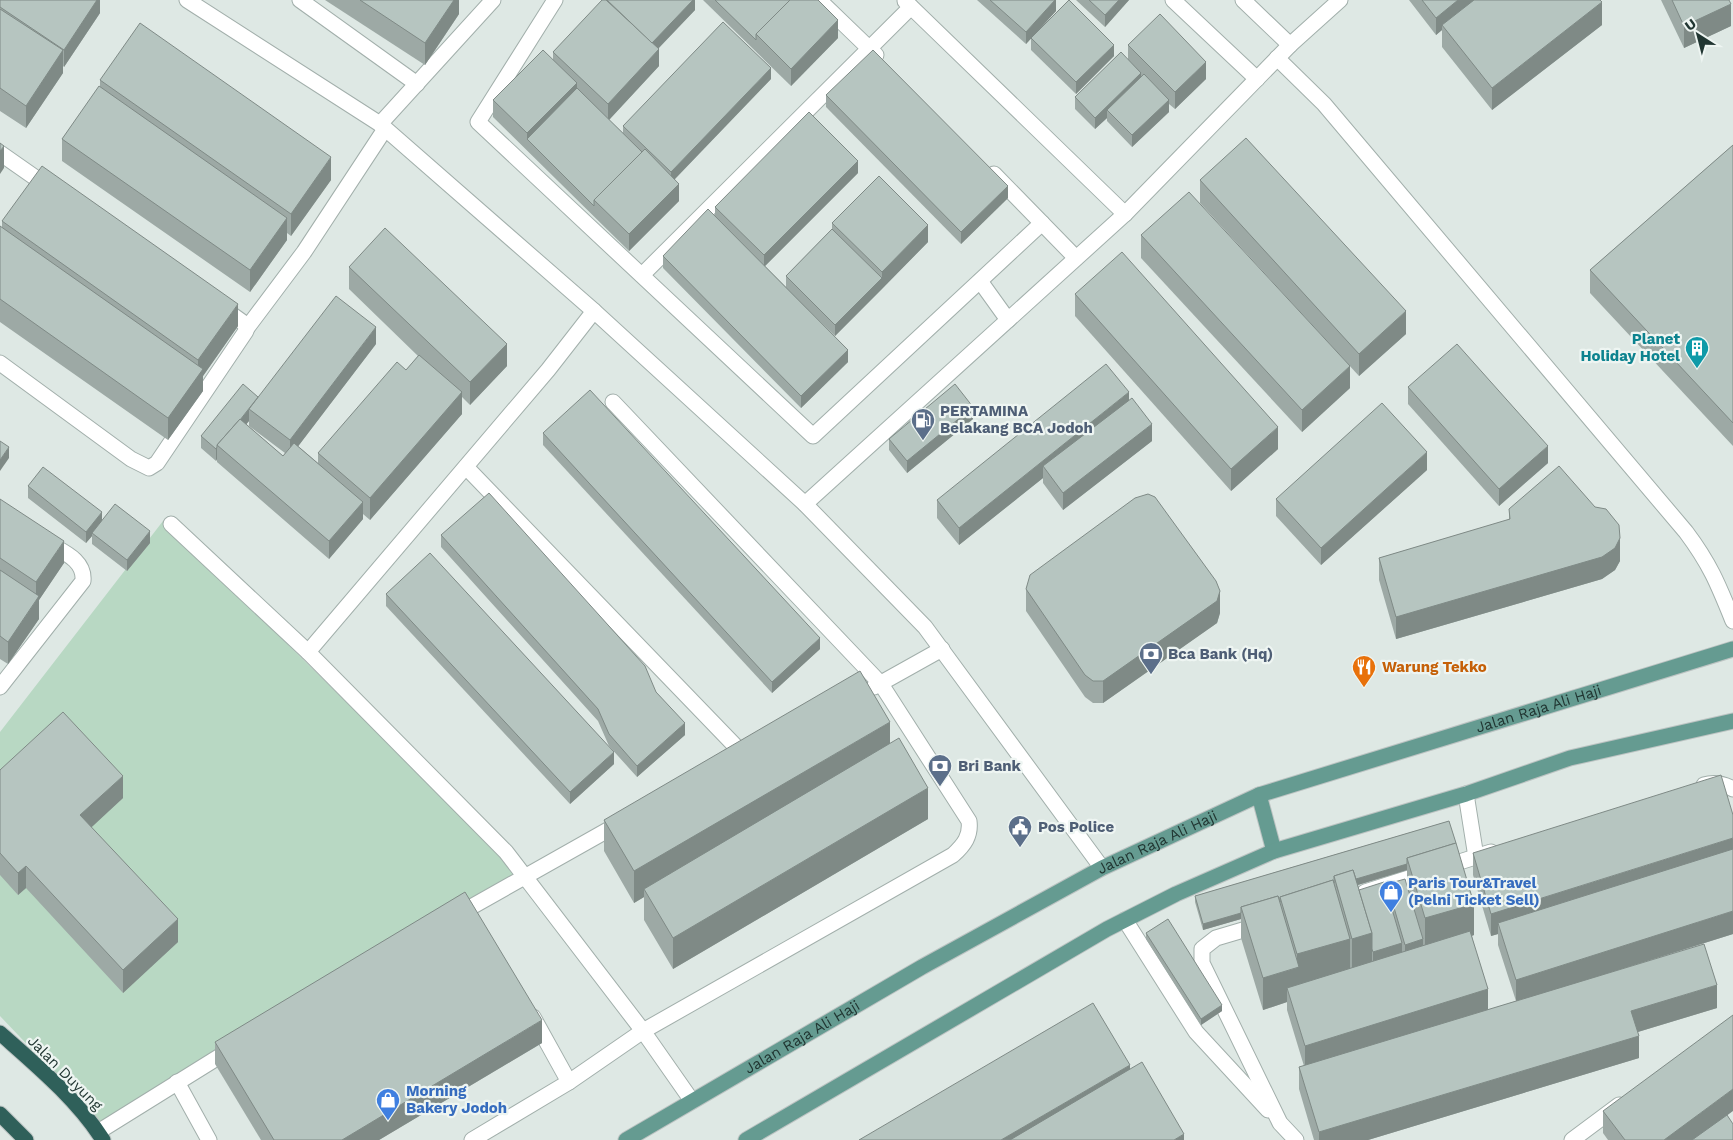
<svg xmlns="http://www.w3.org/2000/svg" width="1733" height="1140" font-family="'Work Sans',sans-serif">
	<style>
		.green { fill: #b8d8c3 }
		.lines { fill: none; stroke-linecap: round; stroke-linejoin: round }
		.minor-casing { stroke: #a2afab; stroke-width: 17 }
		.major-casing { stroke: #bcc3c2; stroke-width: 17 }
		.highway-casing { stroke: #bcc3c2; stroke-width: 17 }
		.minor { stroke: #fff; stroke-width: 15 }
		.major { stroke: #659b91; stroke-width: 15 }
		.highway { stroke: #2f605a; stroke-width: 15 }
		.wall { fill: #9da9a5; fill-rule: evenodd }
		.shaded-wall { fill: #7f8a86 }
		.building { fill: #b6c5c0; stroke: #7f8a86 }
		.labels { text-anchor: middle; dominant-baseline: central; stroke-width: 4.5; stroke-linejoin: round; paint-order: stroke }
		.culture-label { font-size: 15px; font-weight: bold; fill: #0d838f; stroke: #eef5f2; text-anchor: end }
		.service-label { font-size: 15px; font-weight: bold; fill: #4e5e75; stroke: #eef5f2; text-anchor: start }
		.food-label { font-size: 15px; font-weight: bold; fill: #c56008; stroke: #eef5f2; text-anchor: start }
		.street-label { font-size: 15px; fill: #213632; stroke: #eef5f2 }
		.shop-label { font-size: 15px; font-weight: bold; fill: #366cbe; stroke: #eef5f2; text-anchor: start }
	</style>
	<rect width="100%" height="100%" fill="#dee8e4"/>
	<path class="green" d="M163,521L520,874L100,1127L80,1100L0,1016V732Z"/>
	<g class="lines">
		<g class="minor-casing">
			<g id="minor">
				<path d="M187,0L380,124L594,311L805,504L925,627L1102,868"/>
				<path d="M300,0L417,84"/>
				<path d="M555,0L478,122L813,436L1042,223"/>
				<path d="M819,0L876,55"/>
				<path d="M1173,0L1257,79"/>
				<path d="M1243,0L1290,45"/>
				<path d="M905,1L1125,214"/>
				<path d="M1277,58L1324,104L1686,532C1710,564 1718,584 1733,621"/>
				<path d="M380,124L493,0"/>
				<path d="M0,153L50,188"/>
				<path d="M994,174L1076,258"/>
				<path d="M642,275L911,7"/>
				<path d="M980,281L1008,320"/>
				<path d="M247,328L304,252L385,129"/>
				<path d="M0,363L131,459L149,468L157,463L246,331L245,324L220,306"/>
				<path d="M466,467L743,754"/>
				<path d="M805,504L1125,214L1290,45L1340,0"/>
				<path d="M171,524L308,652L506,852L643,1031L692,1101"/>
				<path d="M308,652L548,370L594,311"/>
				<path d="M0,687L83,581C85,560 63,552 48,543"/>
				<path d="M874,687L942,649"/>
				<path d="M1704,785C1714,782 1724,784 1733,789"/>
				<path d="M1466,794L1476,857"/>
				<path d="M1365,892L1491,852"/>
				<path d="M457,915L622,822"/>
				<path d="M1125,920L1196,1032L1268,1110"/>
				<path d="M1260,925L1216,938L1202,949V963L1280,1123L1296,1140"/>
				<path d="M533,1017L569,1082"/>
				<path d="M177,1082L209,1140"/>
				<path d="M98,1132L233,1048"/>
				<path d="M472,1140L569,1082L643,1031L953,855C964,845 971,836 969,821L881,684L613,402"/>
				<path d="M1572,1140L1619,1105"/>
			</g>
		</g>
		<g class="major-casing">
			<g id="major">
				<path d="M1259,795L1274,851"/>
				<path id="s1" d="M626,1140L922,967L1102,868L1259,795L1733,649"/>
				<path d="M746,1140L1107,929L1176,894L1274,851L1466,794L1570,758L1733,721"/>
			</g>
		</g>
		<g class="highway-casing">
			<g id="highway">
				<path d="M0,1033C36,1065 77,1099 103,1140"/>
				<path d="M0,1114L26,1140"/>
			</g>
		</g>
		<use href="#minor" class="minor"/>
		<use href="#major" class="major"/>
		<use href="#highway" class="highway"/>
	</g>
	<g class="wall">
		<path d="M0,0H100V13L64,67L63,66V73L26,128L0,111Z"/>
		<path d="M325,0H459V14L425,65Z"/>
		<path d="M606,0H695V10L658,49L659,66L609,120L623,133V126L771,79L675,179L679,201L629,251L493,117V100L553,59V52Z"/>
		<path d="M703,0H818L838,38L791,86Z"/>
		<path d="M977,0H1056V11L1026,44Z"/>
		<path d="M1076,0H1129L1105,27Z"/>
		<path d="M1409,0H1600L1602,25L1492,110L1442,47V30L1436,35Z"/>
		<path d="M1661,0H1729L1731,26L1684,48Z"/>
		<path d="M1031,38L1114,56L1076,94L1031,50Z"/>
		<path d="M1128,45L1206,79L1175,109L1169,104V112L1132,147L1107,121V118L1095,129L1075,109V97L1128,60Z"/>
		<path d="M100,80L331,180L291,236L287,233V240L250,292L62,161V139L100,87Z"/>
		<path d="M826,95L1008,198L961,244L826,107Z"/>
		<path d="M1733,145V446L1590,293V270Z"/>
		<path d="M858,173L765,266L786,287V276L832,229V223L928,242L835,336L806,308L848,362L801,408L663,268V256L715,216V207Z"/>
		<path d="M1200,180L1406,334L1359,376L1200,203Z"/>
		<path d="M2,221L238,326L203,376V391L168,440L0,322V226L2,228Z"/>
		<path d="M1141,235L1350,388L1302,432L1141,258Z"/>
		<path d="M349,267L507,366L470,405L462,397V414L370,520L363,514V519L329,559L217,462V459L216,461L201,448V436L258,397L376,344L298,446L318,463V453L406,370L418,356L349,289ZM249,421V426L285,453L283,456L246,424Z"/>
		<path d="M1075,294L1278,449L1231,491L1075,316Z"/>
		<path d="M1408,387L1548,463L1499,506L1408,404Z"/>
		<path d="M1129,401L1152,441L1063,510L1043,483V478L959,545L937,518V500Z"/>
		<path d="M973,419L907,473L889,450V439Z"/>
		<path d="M543,433L820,649L772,693L543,445Z"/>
		<path d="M1427,470L1321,565L1276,516V499Z"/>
		<path d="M28,486L102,521L150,543L127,571L92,544V536L86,543L28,498Z"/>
		<path d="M0,499L64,563L39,600V619L8,664L0,659Z"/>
		<path d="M1509,509L1620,561L1615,570L1602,579L1396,639L1379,580V558L1509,520Z"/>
		<path d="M441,535L656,692L685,735L637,777L609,746L598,721L441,547Z"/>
		<path d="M1026,589L1220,613L1217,623L1103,703H1093L1085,697L1026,611Z"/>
		<path d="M386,594L614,764L570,804L386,606Z"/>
		<path d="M890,744L928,819L673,969L644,920V897L634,903L604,851V820Z"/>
		<path d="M0,770L123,798L91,827L178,942L123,993L26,888L18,895L0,875Z"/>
		<path d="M1449,821L1474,935L1472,936L1488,1010L1516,1001L1498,945V934L1491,936L1473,875V853L1733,934L1597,977L1717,1008L1638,1032L1639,1058L1368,1140H1314L1299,1089V1067L1304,1066L1287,1010V1002L1263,1010L1241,938V919L1203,930L1195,902V896ZM1407,870V884H1387V892L1359,890L1358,885Z"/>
		<path d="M1146,933L1222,1011L1201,1025L1146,939Z"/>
		<path d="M215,1042L542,1043L379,1140H261L215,1064Z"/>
		<path d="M1603,1111L1727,1116L1733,1140H1608L1603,1133Z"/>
	</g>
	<g class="shaded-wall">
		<path d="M97,0H100V13L64,67V50Z"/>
		<path d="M454,0H459V14L425,65V43Z"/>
		<path d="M693,0H695V10L649,58V46Z"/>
		<path d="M1055,0H1056V11L1026,44V32Z"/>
		<path d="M1119,0H1129L1105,27V15Z"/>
		<path d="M1458,0H1480L1442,25V30L1436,35V18Z"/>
		<path d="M1602,2V25L1492,110V88Z"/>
		<path d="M1731,4V26L1684,48V26Z"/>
		<path d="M838,20V38L791,86V69Z"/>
		<path d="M1114,45V56L1076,94V82Z"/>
		<path d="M659,49V66L608,121V104Z"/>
		<path d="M63,50V73L26,128V106Z"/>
		<path d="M1206,62V79L1175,109V92Z"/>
		<path d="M771,68V79L671,183V172Z"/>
		<path d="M1141,73V85L1107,110V118L1095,129V118Z"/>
		<path d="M577,83V100L527,139V133Z"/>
		<path d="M1169,100V112L1132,147V135Z"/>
		<path d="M4,146V168L0,174V151Z"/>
		<path d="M331,157V180L291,236V214Z"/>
		<path d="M858,161V173L764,267V255Z"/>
		<path d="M679,184V201L629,251V234Z"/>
		<path d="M1008,186V198L961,244V232Z"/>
		<path d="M287,218V240L250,292V270Z"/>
		<path d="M928,225V242L882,289V272Z"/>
		<path d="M882,278V289L835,336V325Z"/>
		<path d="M238,304V326L203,376V391L168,440V418L198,375V360Z"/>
		<path d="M1406,311V334L1359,376V354Z"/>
		<path d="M376,327V344L290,457V440Z"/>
		<path d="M507,344V366L470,405V382Z"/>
		<path d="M848,350V362L801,408V396Z"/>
		<path d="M1350,366V388L1302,432V410Z"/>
		<path d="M462,392V414L370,520V498Z"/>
		<path d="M1129,392V409L1043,466V478L959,545V528Z"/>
		<path d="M973,407V419L907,473V461Z"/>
		<path d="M249,409V421L224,451L219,446Z"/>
		<path d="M1152,424V441L1063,510V493Z"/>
		<path d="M1278,427V449L1231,491V469Z"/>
		<path d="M1548,446V463L1499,506V489Z"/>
		<path d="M9,447V458L0,471V460Z"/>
		<path d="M217,447V459L216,461V449Z"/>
		<path d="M1427,452V470L1321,565V548Z"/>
		<path d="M363,502V519L329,559V541Z"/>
		<path d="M102,512V524L92,533V536L86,543V532Z"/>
		<path d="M150,531V543L127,571V560Z"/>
		<path d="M1620,538V561L1615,570L1602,579L1396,639V617Z"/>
		<path d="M64,541V563L39,600V619L8,664V642L36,601V582Z"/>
		<path d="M1220,591V613L1217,623L1103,703V681Z"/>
		<path d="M820,638V649L772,693V682Z"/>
		<path d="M890,722V754L644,889V897L634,903V871Z"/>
		<path d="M685,723V735L637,777V766Z"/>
		<path d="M614,752V764L570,804V792Z"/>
		<path d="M123,776V798L80,838V815Z"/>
		<path d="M928,788V819L673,969V938Z"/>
		<path d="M1733,838V860L1498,923V934L1491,936V914Z"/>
		<path d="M1407,864V870L1338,891L1336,885Z"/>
		<path d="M26,866V888L18,895V873Z"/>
		<path d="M1474,904V935L1425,950V918Z"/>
		<path d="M1733,911V934L1516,1002V980Z"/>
		<path d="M1241,913V919L1203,930V924Z"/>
		<path d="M178,919V942L123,993V970Z"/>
		<path d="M1372,933V964L1352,970V939Z"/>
		<path d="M1350,939V970L1287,988V1002L1263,1010V978L1297,968V954Z"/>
		<path d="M1423,939V951L1405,956V945Z"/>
		<path d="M1402,943V955L1373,964V952Z"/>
		<path d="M1717,985V1008L1631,1034V1011Z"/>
		<path d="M1488,989V1011L1305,1068V1046Z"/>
		<path d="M1222,1005V1011L1201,1025V1019Z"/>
		<path d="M542,1020V1043L379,1140H342Z"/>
		<path d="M1639,1036V1058L1368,1140H1319V1132Z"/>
		<path d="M1130,1065V1087L1039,1140H1001Z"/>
		<path d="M1733,1089V1111L1694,1140H1664Z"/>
		<path d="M1184,1134V1140H1174Z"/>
	</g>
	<g class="building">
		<path d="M0,0H97L64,50L0,7Z"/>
		<path d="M360,0H454L425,43Z"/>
		<path d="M602,0H606L659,49L608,104L553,52Z"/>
		<path d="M607,0H693L652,43Z"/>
		<path d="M715,0H790L756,34V40Z"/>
		<path d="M790,0H818L838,20L791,69L756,34Z"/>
		<path d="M990,0H1055L1026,32Z"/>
		<path d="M1069,0L1114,45L1076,82L1031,38Z"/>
		<path d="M1089,0H1119L1105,15Z"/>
		<path d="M1422,0H1458L1436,18Z"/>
		<path d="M1474,0H1600L1602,2L1492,88L1442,25Z"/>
		<path d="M1672,0H1729L1731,4L1684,26Z"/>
		<path d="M0,9L63,50L26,106L0,88Z"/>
		<path d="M1160,14L1206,62L1175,92L1128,45Z"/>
		<path d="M723,22L771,68L671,172L623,126Z"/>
		<path d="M140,23L331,157L291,214L100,80Z"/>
		<path d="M543,50L577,83L527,133L493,100Z"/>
		<path d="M873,50L1008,186L961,232L826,95Z"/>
		<path d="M1121,52L1141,73L1095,118L1075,97Z"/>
		<path d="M1144,74L1169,100L1132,135L1107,110Z"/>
		<path d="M99,86L287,218L250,270L62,139Z"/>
		<path d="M577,88L642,152L594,200V206L527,139Z"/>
		<path d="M809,112L858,161L764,255L715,207Z"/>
		<path d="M1246,138L1406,311L1359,354L1200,180Z"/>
		<path d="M0,143L4,146L0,151Z"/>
		<path d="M1733,145V423L1590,270Z"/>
		<path d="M645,149L679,184L629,234L594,200Z"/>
		<path d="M42,166L238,304L198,360L2,221Z"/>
		<path d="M879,176L928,225L882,272L832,223Z"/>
		<path d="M1189,192L1350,366L1302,410L1141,235Z"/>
		<path d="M708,209L848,350L801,396L663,256Z"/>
		<path d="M0,226L203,369L168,418L0,299Z"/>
		<path d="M385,228L507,344L470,382L349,267Z"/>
		<path d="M832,229L882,278L835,325L786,276Z"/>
		<path d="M1122,252L1278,427L1231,469L1075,294Z"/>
		<path d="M336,296L376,327L290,440L249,409Z"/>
		<path d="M1457,344L1548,446L1499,489L1408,387Z"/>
		<path d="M419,355L462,392L370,498L318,453L397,362L406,370Z"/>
		<path d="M1106,364L1129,392L959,528L937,500Z"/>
		<path d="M243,384L258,397L240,420V419L217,445V447L216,449L201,436Z"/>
		<path d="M955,384L973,407L907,461L889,439Z"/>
		<path d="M590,390L820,638L772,682L543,433Z"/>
		<path d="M1132,398L1152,424L1063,493L1043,466Z"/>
		<path d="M1382,403L1427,452L1321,548L1276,499Z"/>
		<path d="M240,419L283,456L294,443L363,502L329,541L217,445Z"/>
		<path d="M0,441L9,447L0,460Z"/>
		<path d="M1559,466L1595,507L1606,509L1619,525L1620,538L1615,548L1602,557L1396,617L1379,558L1510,519L1509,509Z"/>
		<path d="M43,467L102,512L86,532L28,486Z"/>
		<path d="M489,493L645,666L656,692L685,723L637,766L609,734L598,709L441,535Z"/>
		<path d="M1148,494L1155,497L1216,581L1220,591L1217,601L1103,681H1093L1085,675L1026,589L1030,575L1135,498Z"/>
		<path d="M0,499L64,541L36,582L0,558Z"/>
		<path d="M115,504L150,531L127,560L92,533Z"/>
		<path d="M430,553L614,752L570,792L386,594Z"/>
		<path d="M0,570L39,596L8,642L0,636Z"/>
		<path d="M860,671L890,722L634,871L604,820Z"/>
		<path d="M63,712L123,776L80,815L178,919L123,970L26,866L18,873L0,853V770Z"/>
		<path d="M899,738L928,788L673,938L644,889Z"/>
		<path d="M1721,775L1733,815V838L1491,914L1473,853Z"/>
		<path d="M1449,821L1456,843L1407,858V864L1356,879L1353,870L1334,876V883L1333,880L1280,897V902L1278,896L1241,907V913L1203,924L1195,896Z"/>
		<path d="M1456,843L1474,904L1425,918L1407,858Z"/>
		<path d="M1733,849V911L1516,980L1498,923Z"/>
		<path d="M1353,870L1372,933L1352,939L1334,876Z"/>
		<path d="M1405,879L1423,939L1405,945L1387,884Z"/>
		<path d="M1333,880L1350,939L1297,954L1280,897Z"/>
		<path d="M1384,882L1402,943L1373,952L1372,949V933L1359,890Z"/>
		<path d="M465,892L542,1020L342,1140H274L215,1042Z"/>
		<path d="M1278,896L1299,967L1263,978L1241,907Z"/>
		<path d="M1168,919L1222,1005L1201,1019L1146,933Z"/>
		<path d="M1470,931L1488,989L1305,1046L1287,988Z"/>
		<path d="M1704,944L1717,985L1631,1011L1639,1036L1319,1132L1299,1067Z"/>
		<path d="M1093,1003L1130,1065L1001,1140H859Z"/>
		<path d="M1733,1015V1089L1664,1140H1625L1603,1111Z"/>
		<path d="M1142,1062L1184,1134L1174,1140H1010Z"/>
		<path d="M1727,1115L1733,1124V1140H1692Z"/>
	</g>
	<defs>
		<g id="building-pin" transform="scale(1.25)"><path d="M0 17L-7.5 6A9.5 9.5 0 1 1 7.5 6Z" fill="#0f9aa8" stroke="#eef5f2"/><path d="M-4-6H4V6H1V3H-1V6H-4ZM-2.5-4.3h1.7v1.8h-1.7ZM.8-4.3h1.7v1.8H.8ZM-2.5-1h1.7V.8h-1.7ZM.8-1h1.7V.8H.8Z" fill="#fff"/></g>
		<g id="fuel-pin" transform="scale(1.25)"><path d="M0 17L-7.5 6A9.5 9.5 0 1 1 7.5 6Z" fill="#5c6f8a" stroke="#eef5f2"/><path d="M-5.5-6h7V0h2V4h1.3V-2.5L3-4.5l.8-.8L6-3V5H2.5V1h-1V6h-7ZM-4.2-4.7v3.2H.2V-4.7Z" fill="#fff"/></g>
		<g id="bank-pin" transform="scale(1.25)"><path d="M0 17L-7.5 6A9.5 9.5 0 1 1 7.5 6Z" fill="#5c6f8a" stroke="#eef5f2"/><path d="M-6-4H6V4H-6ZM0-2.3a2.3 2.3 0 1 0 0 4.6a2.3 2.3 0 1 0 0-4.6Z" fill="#fff"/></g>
		<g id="restaurant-pin" transform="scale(1.25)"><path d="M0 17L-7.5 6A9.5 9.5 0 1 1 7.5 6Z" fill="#e8710a" stroke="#eef5f2"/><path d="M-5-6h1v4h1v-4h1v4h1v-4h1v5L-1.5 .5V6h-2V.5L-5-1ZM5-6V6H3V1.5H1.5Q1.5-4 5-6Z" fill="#fff"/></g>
		<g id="civic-pin" transform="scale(1.25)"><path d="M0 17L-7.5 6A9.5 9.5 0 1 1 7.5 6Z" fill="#5c6f8a" stroke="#eef5f2"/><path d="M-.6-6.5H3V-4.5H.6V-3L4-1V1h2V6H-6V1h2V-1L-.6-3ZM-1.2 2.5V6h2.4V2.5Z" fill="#fff"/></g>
		<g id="shop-pin" transform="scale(1.25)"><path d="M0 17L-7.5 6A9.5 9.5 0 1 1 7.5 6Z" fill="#3f7fe0" stroke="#eef5f2"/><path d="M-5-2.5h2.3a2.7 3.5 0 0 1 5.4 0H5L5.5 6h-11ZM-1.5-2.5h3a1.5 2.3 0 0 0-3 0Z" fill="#fff"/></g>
	</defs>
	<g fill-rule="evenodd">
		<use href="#building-pin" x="1697" y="348"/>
		<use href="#fuel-pin" x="923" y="420"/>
		<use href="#bank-pin" x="1151" y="654"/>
		<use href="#restaurant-pin" x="1364" y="667"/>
		<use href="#bank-pin" x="940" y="766"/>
		<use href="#civic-pin" x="1020" y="827"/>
		<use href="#shop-pin" x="1391" y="892"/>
		<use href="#shop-pin" x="388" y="1100"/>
	</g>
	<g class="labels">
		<g class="culture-label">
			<text x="1680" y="339">Planet<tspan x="1680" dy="17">Holiday Hotel</tspan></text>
		</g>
		<g class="service-label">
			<text x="940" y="411">PERTAMINA<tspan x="940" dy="17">Belakang BCA Jodoh</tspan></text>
			<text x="1168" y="654">Bca Bank (Hq)</text>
			<text x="958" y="766">Bri Bank</text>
			<text x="1038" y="827">Pos Police</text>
		</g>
		<g class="food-label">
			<text x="1382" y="667">Warung Tekko</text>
		</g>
		<g class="street-label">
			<text stroke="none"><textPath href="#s1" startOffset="1014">Jalan Raja Ali Haji</textPath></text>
			<text stroke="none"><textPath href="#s1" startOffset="609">Jalan Raja Ali Haji</textPath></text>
			<text stroke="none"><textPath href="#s1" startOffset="204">Jalan Raja Ali Haji</textPath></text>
			<text transform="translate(65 1073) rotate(45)">Jalan Duyung</text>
		</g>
		<g class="shop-label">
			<text x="1408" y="883">Paris Tour&amp;Travel<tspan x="1408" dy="17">(Pelni Ticket Sell)</tspan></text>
			<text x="406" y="1091">Morning<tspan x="406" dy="17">Bakery Jodoh</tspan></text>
		</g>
	</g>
	<g transform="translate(1698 35) rotate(324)" stroke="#eef5f2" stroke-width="4" paint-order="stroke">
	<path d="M0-4L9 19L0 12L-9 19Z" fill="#213632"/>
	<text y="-8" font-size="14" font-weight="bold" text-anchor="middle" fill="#213632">U</text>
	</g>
</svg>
